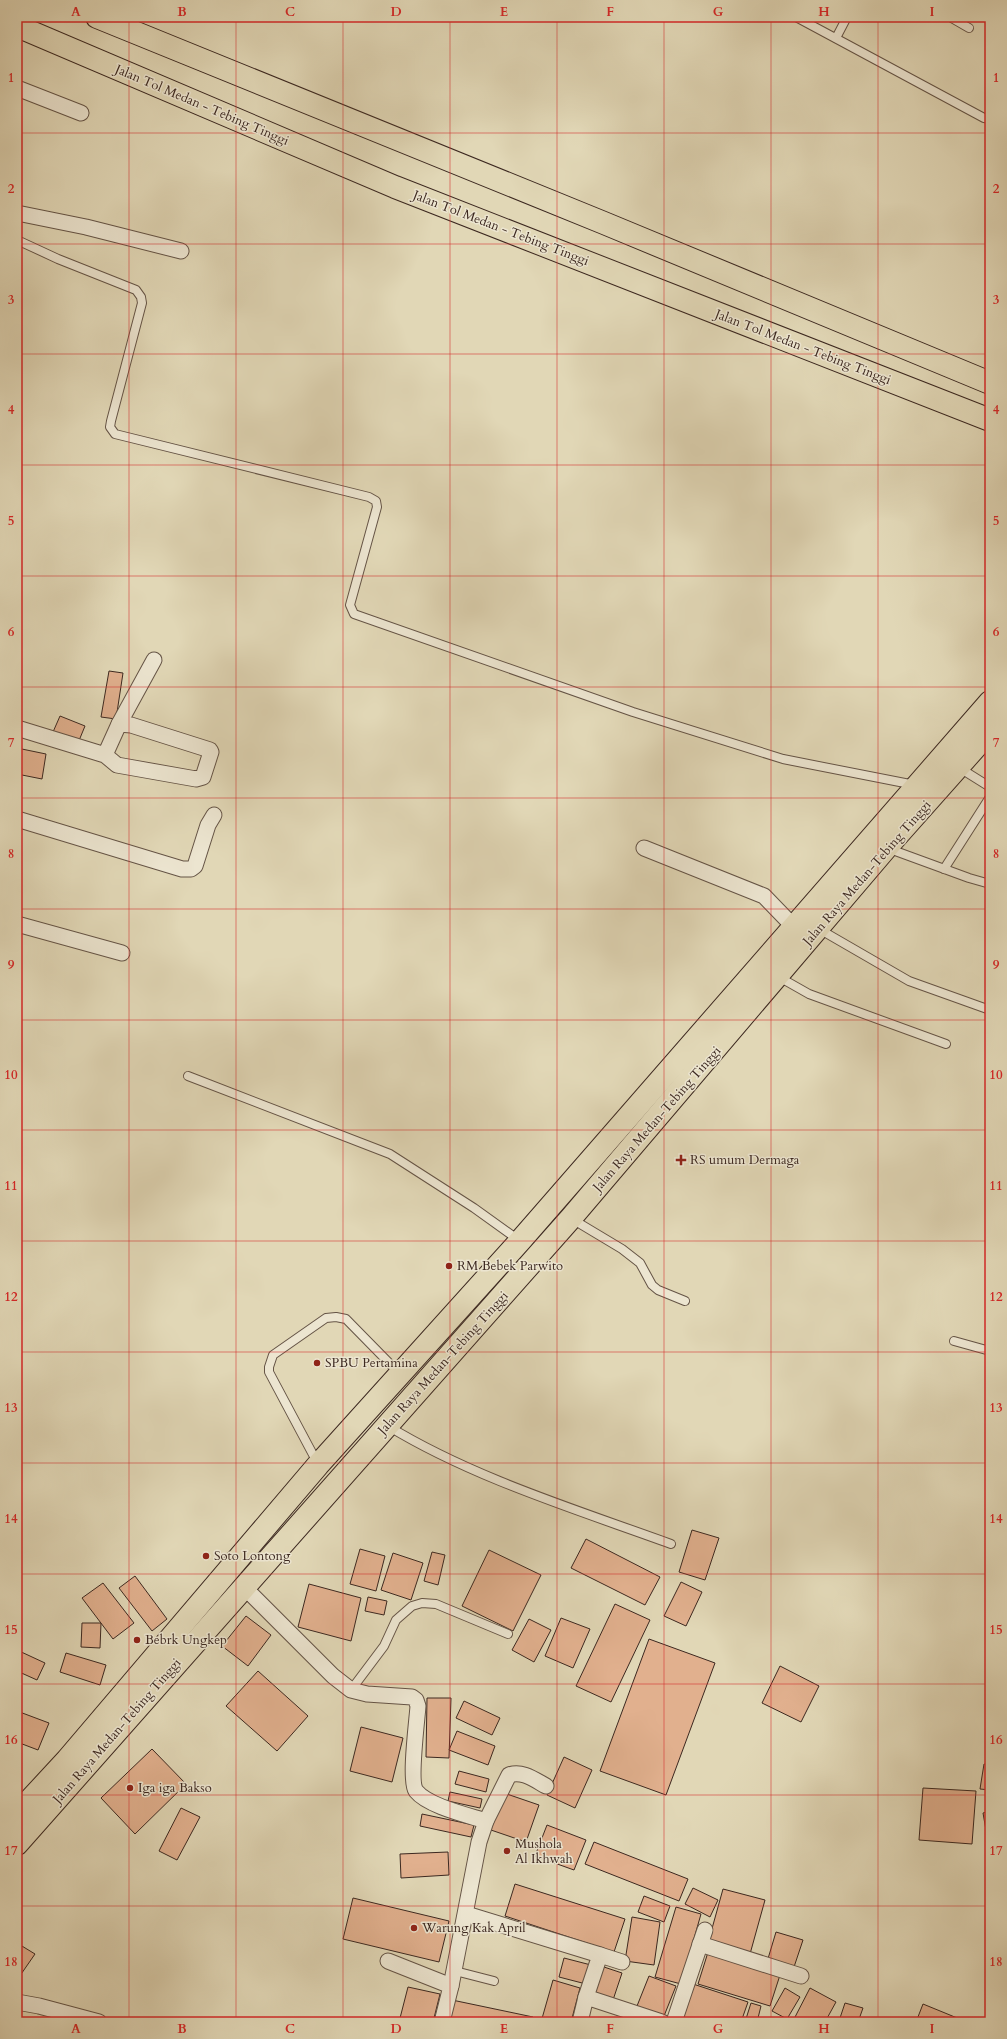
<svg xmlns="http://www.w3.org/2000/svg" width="1007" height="2039" font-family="Cardo,serif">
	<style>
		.building { fill: #e1b08e; stroke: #3c2820 }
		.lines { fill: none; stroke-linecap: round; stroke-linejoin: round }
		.lane-casing { stroke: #655446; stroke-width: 10 }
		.street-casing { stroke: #655446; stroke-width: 17 }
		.highway-casing { stroke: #3c2820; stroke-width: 24 }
		.lane { stroke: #ece5d0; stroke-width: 8 }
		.street { stroke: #ece5d0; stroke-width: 15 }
		.highway { stroke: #e1d7b6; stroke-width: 22 }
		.grid { fill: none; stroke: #d62828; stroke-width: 1; stroke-opacity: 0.55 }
		.poi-dot { fill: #8f2418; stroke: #ece5d0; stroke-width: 1.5 }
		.labels { text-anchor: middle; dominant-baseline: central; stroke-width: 3; stroke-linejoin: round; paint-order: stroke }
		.street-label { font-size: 13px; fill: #3c2820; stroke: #ece5d0 }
		.poi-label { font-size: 13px; fill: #3c2820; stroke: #ece5d0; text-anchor: start }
		.neatline { fill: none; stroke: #d62828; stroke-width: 1.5 }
		.grid-label { font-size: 13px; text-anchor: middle; font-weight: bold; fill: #d62828 }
	</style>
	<rect width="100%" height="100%" fill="#e1d7b6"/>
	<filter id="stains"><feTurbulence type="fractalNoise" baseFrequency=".005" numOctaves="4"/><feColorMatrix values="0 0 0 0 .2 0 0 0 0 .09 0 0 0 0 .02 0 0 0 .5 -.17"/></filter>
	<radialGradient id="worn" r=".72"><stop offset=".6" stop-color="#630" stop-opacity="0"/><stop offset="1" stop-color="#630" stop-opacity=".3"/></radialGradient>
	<g class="building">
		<path d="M109,671L123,673L116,719L101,717Z"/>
		<path d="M60,716L85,726L78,743L53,732Z"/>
		<path d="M17,748L46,754L42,779L17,774Z"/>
		<path d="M692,1530L719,1538L705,1580L679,1572Z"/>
		<path d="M586,1539L660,1577L645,1605L571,1568Z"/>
		<path d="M360,1549L385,1556L376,1591L350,1584Z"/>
		<path d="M489,1550L541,1575L513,1631L462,1606Z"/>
		<path d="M432,1552L445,1555L438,1585L424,1581Z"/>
		<path d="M393,1553L423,1563L411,1600L381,1590Z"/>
		<path d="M135,1576L167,1619L152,1631L119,1588Z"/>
		<path d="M681,1582L702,1592L686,1626L664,1616Z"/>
		<path d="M103,1583L134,1623L113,1639L82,1598Z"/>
		<path d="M309,1584L361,1598L351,1641L298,1627Z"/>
		<path d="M368,1597L387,1601L384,1615L365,1611Z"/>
		<path d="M615,1604L650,1620L611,1702L576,1686Z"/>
		<path d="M246,1616L271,1635L248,1666L222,1646Z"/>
		<path d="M561,1618L590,1629L573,1668L545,1656Z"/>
		<path d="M529,1619L551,1630L534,1662L512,1650Z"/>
		<path d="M82,1623H101L100,1648L81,1647Z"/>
		<path d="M649,1639L715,1663L666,1795L600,1771Z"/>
		<path d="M17,1650L45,1663L37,1680L17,1671Z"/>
		<path d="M66,1653L106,1665L100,1685L60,1672Z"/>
		<path d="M780,1666L819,1686L801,1722L762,1703Z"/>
		<path d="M258,1671L308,1716L277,1751L226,1706Z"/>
		<path d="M427,1698H451L449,1758L426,1757Z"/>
		<path d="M464,1701L500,1718L492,1735L456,1718Z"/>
		<path d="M17,1711L49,1723L38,1750L17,1742Z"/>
		<path d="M361,1727L403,1738L392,1782L350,1771Z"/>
		<path d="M457,1731L495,1746L488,1765L449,1750Z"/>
		<path d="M152,1749L186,1784L135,1834L101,1798Z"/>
		<path d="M564,1757L592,1770L575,1808L547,1795Z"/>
		<path d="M984,1764L990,1765V1790L980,1789Z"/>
		<path d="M459,1771L489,1779L486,1792L455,1784Z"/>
		<path d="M923,1788L976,1791L972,1844L919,1840Z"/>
		<path d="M450,1792L482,1799L480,1808L448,1801Z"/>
		<path d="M501,1792L539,1805L526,1842L488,1829Z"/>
		<path d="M181,1808L200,1817L177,1860L159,1851Z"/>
		<path d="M990,1811V1835L987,1836L983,1813Z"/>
		<path d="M422,1814L474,1825L471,1837L420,1826Z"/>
		<path d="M547,1825L586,1840L574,1870L535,1856Z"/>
		<path d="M594,1842L688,1879L679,1901L585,1864Z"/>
		<path d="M448,1852L449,1875L401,1878L400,1854Z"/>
		<path d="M515,1884L625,1919L614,1952L505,1916Z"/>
		<path d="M693,1888L718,1900L710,1917L685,1904Z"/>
		<path d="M723,1889L765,1900L750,1954L708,1943Z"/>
		<path d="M644,1896L670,1906L664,1922L638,1912Z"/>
		<path d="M353,1898L449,1921L439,1962L343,1939Z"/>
		<path d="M676,1907L701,1914L681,1984L655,1977Z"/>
		<path d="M632,1917L660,1922L654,1965L625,1961Z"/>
		<path d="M776,1932L803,1940L793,1970L767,1962Z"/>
		<path d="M17,1943L35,1954L17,1980Z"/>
		<path d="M709,1949L781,1972L770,2006L698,1984Z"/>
		<path d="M564,1958L591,1965L586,1984L559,1977Z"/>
		<path d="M598,1965L622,1973L613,2000L589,1993Z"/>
		<path d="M649,1976L676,1986L662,2021L635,2011Z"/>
		<path d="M553,1980L580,1988L571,2022H541Z"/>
		<path d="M690,1983L748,2002L741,2022H692L679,2018Z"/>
		<path d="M408,1987L440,1994L433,2022H399Z"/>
		<path d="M785,1988L800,1997L787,2019L772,2011Z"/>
		<path d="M810,1988L836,2002L825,2022H800L794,2019Z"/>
		<path d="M452,2000L533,2017L532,2022H447Z"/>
		<path d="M751,2003L761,2006L757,2022H745Z"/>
		<path d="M845,2003L863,2008L858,2022L839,2021Z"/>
		<path d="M923,2004L967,2022H916Z"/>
	</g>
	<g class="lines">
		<g class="lane-casing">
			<g id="lane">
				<path d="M796,17L984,118L990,119"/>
				<path d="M950,17L969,28"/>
				<path d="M836,38L847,17"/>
				<path d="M17,240L58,259L136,290L141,297L142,303L111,421L110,427L115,434L369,497L376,501L377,507L350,605L354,614L633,712L783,759L915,785"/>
				<path d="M958,767L990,787"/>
				<path d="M887,848L969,878L990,884"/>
				<path d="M944,869L990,797"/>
				<path d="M819,929L909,981L990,1010"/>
				<path d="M779,977L809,994L946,1044"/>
				<path d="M188,1076L390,1154L474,1208L520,1241"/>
				<path d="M572,1219L622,1249L640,1263L652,1285L658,1290L685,1301"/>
				<path d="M954,1341L990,1351"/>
				<path d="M388,1426C473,1478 578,1510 671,1544"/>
				<path d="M318,1464L269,1372V1367L273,1355L326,1318L336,1317L346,1319L399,1373"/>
				<path d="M351,1690L384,1646L396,1620L412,1606L422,1603L436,1604L508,1634"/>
				<path d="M455,1971L494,1981"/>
			</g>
		</g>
		<g class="street-casing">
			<g id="street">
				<path d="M17,88L81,113"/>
				<path d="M17,213L86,227L181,251"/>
				<path d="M119,724L154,660"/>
				<path d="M17,728L105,755L119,724L131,725L210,750L211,752L203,777L196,779L117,765L105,755"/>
				<path d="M17,819L182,869H191L195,866L208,825L214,815"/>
				<path d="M644,848L764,896L793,926"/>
				<path d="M17,924L122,953"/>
				<path d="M244,1587L333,1676L351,1690L367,1694L412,1697L416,1700L418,1706C417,1721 409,1781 416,1791C428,1806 467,1815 486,1821"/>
				<path d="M466,1914L600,1955L586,1997"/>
				<path d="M700,1944L801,1976"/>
				<path d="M600,1955L622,1962"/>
				<path d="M388,1961L451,1986L442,2022"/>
				<path d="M451,1986L479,1842L486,1821L509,1775C522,1770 535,1780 546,1786"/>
				<path d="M17,2002L39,2006L99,2022"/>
				<path d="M580,2022L586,1997L662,2022"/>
				<path d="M674,2022L705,1930"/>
			</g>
		</g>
		<g class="highway-casing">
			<g id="highway">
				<path d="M97,17L604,223L990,383"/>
				<path d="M17,26L395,187L990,420"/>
				<path d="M17,1814L67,1760L318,1465L520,1241L990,702"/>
				<path d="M17,1844L571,1218L886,848L990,731"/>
			</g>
		</g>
		<use href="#lane" class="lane"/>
		<use href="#street" class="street"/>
		<use href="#highway" class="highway"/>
	</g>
	<path class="grid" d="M129,17V2022M236,17V2022M343,17V2022M450,17V2022M557,17V2022M664,17V2022M771,17V2022M878,17V2022M17,133H990M17,244H990M17,354H990M17,465H990M17,576H990M17,687H990M17,798H990M17,909H990M17,1020H990M17,1130H990M17,1241H990M17,1352H990M17,1463H990M17,1574H990M17,1684H990M17,1795H990M17,1906H990"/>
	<g class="poi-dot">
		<path d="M679 1154h4v4h4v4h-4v4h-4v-4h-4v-4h4z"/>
		<circle cx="449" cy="1266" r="4"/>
		<circle cx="317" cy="1363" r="4"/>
		<circle cx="206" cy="1556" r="4"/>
		<circle cx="137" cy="1640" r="4"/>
		<circle cx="130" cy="1788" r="4"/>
		<circle cx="507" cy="1851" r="4"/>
		<circle cx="414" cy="1928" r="4"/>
	</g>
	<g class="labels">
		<g class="street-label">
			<text transform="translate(202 105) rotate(23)">Jalan Tol Medan - Tebing Tinggi</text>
			<text transform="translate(501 228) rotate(21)">Jalan Tol Medan - Tebing Tinggi</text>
			<text transform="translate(803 347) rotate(21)">Jalan Tol Medan - Tebing Tinggi</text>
			<text transform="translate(867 873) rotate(-49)">Jalan Raya Medan-Tebing Tinggi</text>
			<text transform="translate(657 1119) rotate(-49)">Jalan Raya Medan-Tebing Tinggi</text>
			<text transform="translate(443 1363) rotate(-48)">Jalan Raya Medan-Tebing Tinggi</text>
			<text transform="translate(117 1731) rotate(-49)">Jalan Raya Medan-Tebing Tinggi</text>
		</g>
		<g class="poi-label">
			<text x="690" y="1160">RS umum Dermaga</text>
			<text x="457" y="1266">RM Bebek Parwito</text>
			<text x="325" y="1363">SPBU Pertamina</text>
			<text x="214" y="1556">Soto Lontong</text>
			<text x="145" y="1640">Bebrk Ungkep</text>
			<text x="138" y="1788">Iga iga Bakso</text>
			<text x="515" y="1844">Mushola<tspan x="515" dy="15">Al Ikhwah</tspan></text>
			<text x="422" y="1928">Warung Kak April</text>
		</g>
	</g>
	<rect width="1007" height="2039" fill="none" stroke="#e1d7b6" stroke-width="44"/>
	<rect x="22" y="22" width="963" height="1995" class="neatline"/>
	<g class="grid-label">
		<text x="76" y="16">A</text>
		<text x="182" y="16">B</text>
		<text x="290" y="16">C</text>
		<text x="396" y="16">D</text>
		<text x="504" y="16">E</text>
		<text x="610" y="16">F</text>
		<text x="718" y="16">G</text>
		<text x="824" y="16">H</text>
		<text x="932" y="16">I</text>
		<text x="11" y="82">1</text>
		<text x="996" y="82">1</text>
		<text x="11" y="193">2</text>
		<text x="996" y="193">2</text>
		<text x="11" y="304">3</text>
		<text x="996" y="304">3</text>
		<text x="11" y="414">4</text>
		<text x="996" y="414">4</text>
		<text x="11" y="525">5</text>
		<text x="996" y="525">5</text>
		<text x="11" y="636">6</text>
		<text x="996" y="636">6</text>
		<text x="11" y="747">7</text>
		<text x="996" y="747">7</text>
		<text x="11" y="858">8</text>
		<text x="996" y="858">8</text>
		<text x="11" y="969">9</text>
		<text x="996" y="969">9</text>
		<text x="11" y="1079">10</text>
		<text x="996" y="1079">10</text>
		<text x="11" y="1190">11</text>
		<text x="996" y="1190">11</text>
		<text x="11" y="1301">12</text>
		<text x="996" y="1301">12</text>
		<text x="11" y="1412">13</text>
		<text x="996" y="1412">13</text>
		<text x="11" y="1523">14</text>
		<text x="996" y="1523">14</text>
		<text x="11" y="1634">15</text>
		<text x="996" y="1634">15</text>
		<text x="11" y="1744">16</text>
		<text x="996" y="1744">16</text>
		<text x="11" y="1855">17</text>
		<text x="996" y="1855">17</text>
		<text x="11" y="1966">18</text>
		<text x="996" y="1966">18</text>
		<text x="76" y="2033">A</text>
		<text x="182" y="2033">B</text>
		<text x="290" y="2033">C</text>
		<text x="396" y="2033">D</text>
		<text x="504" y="2033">E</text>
		<text x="610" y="2033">F</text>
		<text x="718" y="2033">G</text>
		<text x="824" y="2033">H</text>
		<text x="932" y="2033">I</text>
	</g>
	<rect width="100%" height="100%" filter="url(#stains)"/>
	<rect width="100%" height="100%" fill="url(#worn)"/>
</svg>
